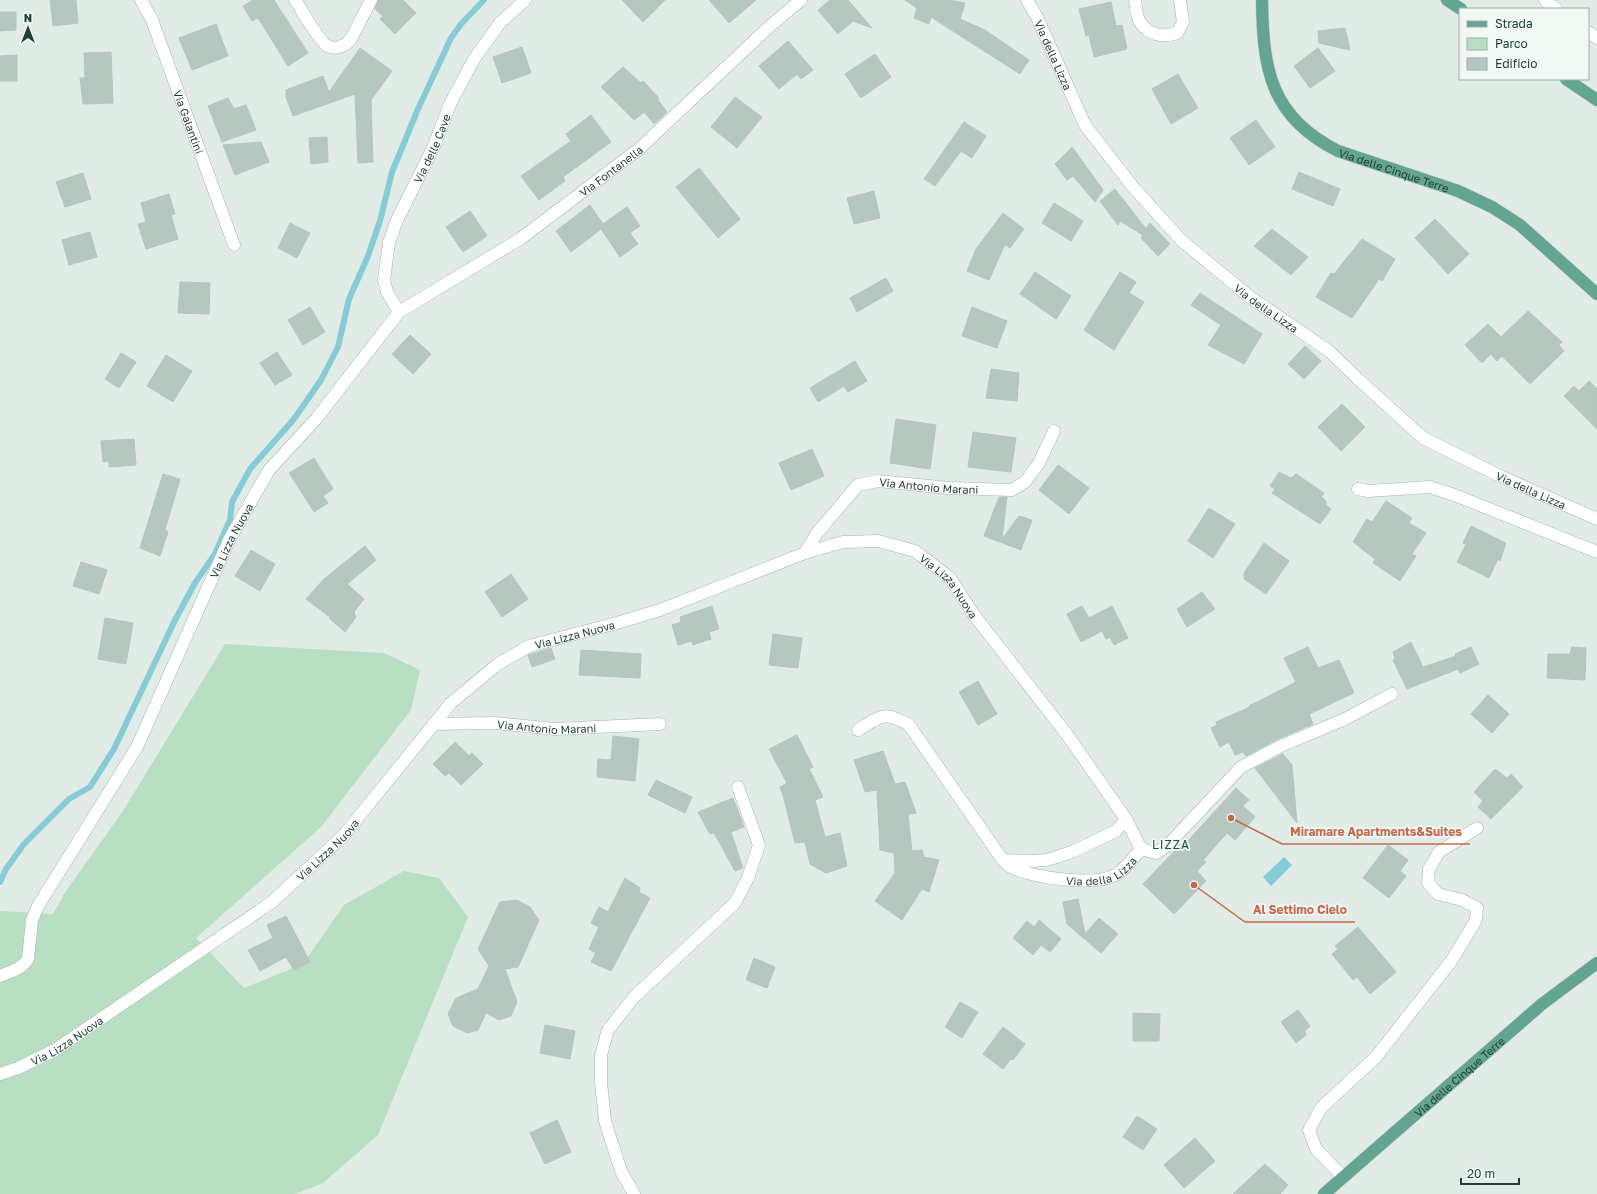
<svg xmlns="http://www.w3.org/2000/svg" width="1597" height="1194" font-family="'Golos Text',sans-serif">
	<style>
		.green { fill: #b9dfc2 }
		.water { fill: #86cbd5 }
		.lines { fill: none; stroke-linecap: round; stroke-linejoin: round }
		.stream { stroke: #86cbd5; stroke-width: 6 }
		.building { fill: #b6c7c0; stroke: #b3c6be }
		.minor-casing { stroke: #a3b4ae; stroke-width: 13 }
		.major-casing { stroke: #c1c9c6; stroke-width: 13 }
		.minor { stroke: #fff; stroke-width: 12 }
		.major { stroke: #63a492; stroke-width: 12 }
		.labels { text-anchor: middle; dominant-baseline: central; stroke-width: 3.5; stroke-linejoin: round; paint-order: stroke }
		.street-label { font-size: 11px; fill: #203e35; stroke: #f2f9f5 }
		.neighbourhood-label { font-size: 12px; letter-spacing: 1px; fill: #1b5143; stroke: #f2f9f5 }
		.leader { fill: none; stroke: #c3694b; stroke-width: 1.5 }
		.callout-dot { fill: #c3694b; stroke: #f2f9f5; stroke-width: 1.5 }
		.callout-label { font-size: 12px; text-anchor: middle; font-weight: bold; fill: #c3694b; stroke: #f2f9f5; stroke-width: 3.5; stroke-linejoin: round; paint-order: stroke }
	</style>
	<rect width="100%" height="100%" fill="#e1ece7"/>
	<path class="green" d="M225,644L384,653L420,670L411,710L321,827L196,938L244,988L303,964L344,905L404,871L439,878L468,917L378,1135L323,1183L295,1194H0V911L53,914L66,891L123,811Z"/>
	<path class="water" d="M1284,857L1292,865L1271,886L1263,877Z"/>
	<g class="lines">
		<path class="stream" d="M0,882L6,869L24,844L69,799L90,787L114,749L175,620L195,583L215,554L230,520L232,502L250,469L294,419L321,380L338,347L349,299L368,256L380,221L392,172L418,109L451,38L461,24L484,0"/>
	</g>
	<g class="building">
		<path d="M50,0H76L78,23L53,26Z"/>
		<path d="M253,0H274L308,53L288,66L258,18L252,21L243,6Z"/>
		<path d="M378,0H403L416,13L395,34L380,19L383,16L375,9Z"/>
		<path d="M622,0H665L643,22Z"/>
		<path d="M709,0H756L729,23Z"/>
		<path d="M830,0H848L872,28L853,21L838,34L818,10Z"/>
		<path d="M905,0H949L965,3L960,19L985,30L1029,60L1020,74L931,17L929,24L914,18L917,8Z"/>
		<path d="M1111,2L1116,26L1122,25L1127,49L1094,57L1089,35L1086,36L1079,9Z"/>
		<path d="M0,12H16V30L0,31Z"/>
		<path d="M216,24L228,56L192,70L179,38Z"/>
		<path d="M1345,28L1350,50L1319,43L1318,31Z"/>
		<path d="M788,41L813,70L801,79L797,74L779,89L759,66Z"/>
		<path d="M522,47L531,73L502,83L493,57Z"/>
		<path d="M360,48L392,71L371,100L373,162L358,163L355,94L293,116L286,97V90L323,76L329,92Z"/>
		<path d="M1318,48L1335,71L1310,88L1294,66Z"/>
		<path d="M111,52L113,103L83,104L80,78H85L84,53Z"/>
		<path d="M875,54L891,77L861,98L845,74Z"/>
		<path d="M17,55V81H0V56Z"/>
		<path d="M623,67L641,83L643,81L659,98L657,99L667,112L654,124L644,112L634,120L601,87Z"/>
		<path d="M1178,74L1198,108L1171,124L1152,89Z"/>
		<path d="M735,97L762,117L737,148L711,127Z"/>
		<path d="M228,98L234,109L246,105L256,130L222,142L208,106Z"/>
		<path d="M591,115L611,142L563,177L565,181L539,200L521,176L571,141L566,134Z"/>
		<path d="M1256,120L1275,147L1249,165L1230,138Z"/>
		<path d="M964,122L986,136L972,158L961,151L935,186L924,179Z"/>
		<path d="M327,137L328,162L311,164L309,138Z"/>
		<path d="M261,142L269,162L235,175L223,145Z"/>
		<path d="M1072,147L1103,190L1095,202L1073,176L1067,180L1055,164Z"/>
		<path d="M699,168L740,219L718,238L676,187Z"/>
		<path d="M1299,172L1340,189L1333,206L1292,189Z"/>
		<path d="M83,173L91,199L65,207L56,182Z"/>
		<path d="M1115,189L1146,229L1150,223L1170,244L1158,256L1141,238L1143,235L1120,221L1118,225L1100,201Z"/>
		<path d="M874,191L880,218L854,224L847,198Z"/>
		<path d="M169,194L175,214L171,215L178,239L146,249L138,224L146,222L141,203Z"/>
		<path d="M1054,203L1083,221L1071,241L1042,223Z"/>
		<path d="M590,205L603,224L627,207L640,226L630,233L638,244L620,257L601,229L571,252L556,231Z"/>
		<path d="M470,211L487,236L463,252L446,227Z"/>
		<path d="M1003,213L1024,229L1010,248L1005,244L989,280L967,271L976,249Z"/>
		<path d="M1435,219L1469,254L1448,274L1415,238Z"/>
		<path d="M290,223L310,233L297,258L278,248Z"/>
		<path d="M1272,229L1308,257L1291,275L1254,246Z"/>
		<path d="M90,232L97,257L69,265L62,240Z"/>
		<path d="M1362,239L1395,259L1382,281L1379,279L1352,318L1316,297L1331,273L1334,274Z"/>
		<path d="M1035,272L1071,296L1056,319L1020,294Z"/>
		<path d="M1120,272L1136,282L1129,293L1144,302L1114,350L1084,330Z"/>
		<path d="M886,278L893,291L857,312L850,298Z"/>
		<path d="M180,282L210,283L209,314L178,313Z"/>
		<path d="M1200,293L1262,334L1244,364L1208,345L1221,325L1191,305Z"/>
		<path d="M310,307L325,332L303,345L288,320Z"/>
		<path d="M972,307L1007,321L997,348L962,336Z"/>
		<path d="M1528,311L1562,342L1559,345L1564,351L1530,384L1502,356L1497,361L1491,354L1482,363L1465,345L1488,324L1501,337Z"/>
		<path d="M410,335L431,354L413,374L392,354Z"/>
		<path d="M1305,346L1321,361L1304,379L1288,364Z"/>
		<path d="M277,352L292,375L275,385L260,363Z"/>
		<path d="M121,353L136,362L119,388L105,379Z"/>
		<path d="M166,355L192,371L173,402L147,386Z"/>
		<path d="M855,361L867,381L848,392L844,386L818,402L810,388Z"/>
		<path d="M991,369L1019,373L1017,401L986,398Z"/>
		<path d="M1589,381L1597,389V429L1564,396L1574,386L1579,391Z"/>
		<path d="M1342,404L1365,427L1341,451L1318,427Z"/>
		<path d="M896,419L936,425L930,469L890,463Z"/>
		<path d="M973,432L1016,438L1011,472L968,467Z"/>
		<path d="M134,439L136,465L109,467V461L103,462L101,441Z"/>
		<path d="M812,449L824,476L791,490L779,463Z"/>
		<path d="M314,458L333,489L323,496L328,503L314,512L289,473Z"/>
		<path d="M1058,465L1089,488L1069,514L1039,490Z"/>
		<path d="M1279,472L1291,478L1296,474L1324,493L1321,497L1326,501V505L1331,509L1320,524L1272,493L1275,489L1270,486Z"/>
		<path d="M163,474L180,479L165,530L168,532L160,556L140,548Z"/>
		<path d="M999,497H1007L1002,539L1019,516L1032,520L1021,550L984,536Z"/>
		<path d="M1386,501L1412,518L1409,523L1426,533L1412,554L1416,556L1400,581L1373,563L1375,559L1353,542L1367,519L1372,522Z"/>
		<path d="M1209,508L1235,524L1213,558L1188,541Z"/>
		<path d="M1471,526L1506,543L1500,561L1498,559L1489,578L1457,562L1466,544L1463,543Z"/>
		<path d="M1264,543L1289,561L1266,594L1244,579V573Z"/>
		<path d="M365,546L376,560L347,584L364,599L354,612L356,617L345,632L329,618L330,617L306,599L324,579Z"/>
		<path d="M251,550L275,564L260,591L235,576Z"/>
		<path d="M81,562L107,570L99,594L73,586Z"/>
		<path d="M511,574L528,599L502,617L485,592Z"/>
		<path d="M1202,592L1215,609L1187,627L1177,609Z"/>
		<path d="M712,606L719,629L709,632L711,639L693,645L692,641L678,645L672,625L681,622L680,617Z"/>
		<path d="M1082,606L1089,618L1112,606L1128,638L1114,645L1110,637L1106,639L1102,631L1081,642L1067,614Z"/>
		<path d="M105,618L133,623L126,664L98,659Z"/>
		<path d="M773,634L802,638L798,668L769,665Z"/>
		<path d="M1411,642L1423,667L1456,656L1455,654L1471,647L1479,664L1460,673L1458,669L1407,689L1393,660L1395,658L1393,652Z"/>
		<path d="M1308,647L1318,668L1339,660L1354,693L1309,714L1313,724L1278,739L1246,756L1243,752L1235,755L1229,742L1220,747L1211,728L1217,725L1216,722L1250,707L1249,706L1296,682L1284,658Z"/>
		<path d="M1572,647L1586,648L1585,680L1547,678L1548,654H1570Z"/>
		<path d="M551,648L555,659L532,667L528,655Z"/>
		<path d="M581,650L641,654L640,678L579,675Z"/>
		<path d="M978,681L997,714L978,725L959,692Z"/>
		<path d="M1488,695L1509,714L1492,733L1471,714Z"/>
		<path d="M797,735L813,767L809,769L823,797L815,800L825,837L840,833L847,866L826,873L810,864L805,842L795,843L783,795L780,787L787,783L769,749Z"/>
		<path d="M613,736L639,739L635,781L597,777L598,759L611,760Z"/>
		<path d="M455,742L469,756L472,753L483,764L461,785L449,773L445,776L433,764Z"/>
		<path d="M883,751L895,784L905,782L916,813L908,814L912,851L922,850L924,857L939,860L929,892L922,889L902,920L875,901L895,873L894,853L880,850L877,790L865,792L854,760Z"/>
		<path d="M1283,754L1292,765L1297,823L1255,768Z"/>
		<path d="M1495,769L1507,778L1511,774L1523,787L1491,819L1478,807L1483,801L1474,792Z"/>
		<path d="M656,780L692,797L685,813L648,795Z"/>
		<path d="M1236,788L1249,800L1243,806L1255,817L1235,840L1227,833L1203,860L1206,862L1197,871L1206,881L1174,914L1143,884L1184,841L1186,843Z"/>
		<path d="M733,798L744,827L731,832L743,868L735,871L714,833L710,834L698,812Z"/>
		<path d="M1388,845L1408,860L1400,871L1406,876L1389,898L1363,878Z"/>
		<path d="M625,878L640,888L639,892L650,898L611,971L591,962L596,953L589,949L599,927L591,923L599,907L608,912Z"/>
		<path d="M1078,899L1085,934L1099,918L1118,934L1101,953L1067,924L1063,902Z"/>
		<path d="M517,900L530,907L539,920L518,967L505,969L517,1002L511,1016L499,1020L486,1013L478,1030L467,1033L453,1026L448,1014L456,998L478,989L489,966L478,949L500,902Z"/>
		<path d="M286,916L310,962L294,970L286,957L260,971L248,950L273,938L267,925Z"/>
		<path d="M1039,920L1061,939L1050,952L1041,945L1033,955L1013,938L1027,921L1034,927Z"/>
		<path d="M1358,927L1396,972L1370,994L1357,977L1353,980L1332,954L1338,949L1335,946Z"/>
		<path d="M754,958L775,967L767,988L746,980Z"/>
		<path d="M960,1002L978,1012L962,1038L945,1027Z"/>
		<path d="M1298,1010L1310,1026L1305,1031L1306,1035L1296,1043L1281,1022Z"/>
		<path d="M1133,1013L1160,1014L1159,1041H1133Z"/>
		<path d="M545,1025L575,1031L570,1059L540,1053Z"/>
		<path d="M1003,1027L1025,1044L1013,1060L1011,1059L1003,1069L983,1054Z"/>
		<path d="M1137,1116L1157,1129L1143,1150L1123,1137Z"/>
		<path d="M557,1120L571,1152L545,1164L530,1133Z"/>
		<path d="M1195,1138L1215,1161L1184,1188L1164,1165Z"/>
		<path d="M1265,1164L1288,1185L1280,1194H1233Z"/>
	</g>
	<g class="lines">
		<g class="minor-casing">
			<g id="minor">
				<path id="s1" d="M141,0L152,20L234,245"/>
				<path d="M295,0C303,12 316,36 326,45C335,51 345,46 351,39L371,0"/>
				<path id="s2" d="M1027,0L1037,17L1085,125L1133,187L1181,240L1250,297L1329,351L1357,378L1423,438L1498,475L1597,519"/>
				<path d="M1135,0C1136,7 1136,16 1140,22C1148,35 1163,38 1177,33L1183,22L1180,0"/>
				<path d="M1545,0L1556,9"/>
				<path d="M1588,32L1597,38"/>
				<path id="s3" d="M399,312L387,292L384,280L389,242L397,220L434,146L450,104L474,59L500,23L525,0"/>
				<path d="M1358,489L1368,491L1430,487L1457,496L1597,552"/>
				<path id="s4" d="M805,553L817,533L858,485L878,481L949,488L1012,490L1025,482L1039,463L1054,431"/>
				<path id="s5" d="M433,724L495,723L555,729L660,724"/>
				<path id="s6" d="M858,730C881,716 884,710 909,725L1002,859C1005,862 1008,866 1011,867C1032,878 1097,887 1117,874C1126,868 1134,857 1141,849"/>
				<path d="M1141,849L1156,853L1168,845L1241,767L1281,746L1345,719L1392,694"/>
				<path d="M1003,860L1031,861L1047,860L1072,852L1116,831L1126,819"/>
				<path id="s7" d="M0,976C10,972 22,969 28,959L32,920L38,906L137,747L230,538L269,470L316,419L399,312L520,239L639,149L770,26L801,0"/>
				<path id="s8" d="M0,1074L18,1068L55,1050L272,902L343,836L451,703L498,664L529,646L617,623L660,610L805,553L843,542L878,541L915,551L950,578L974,615L1068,736L1126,819L1141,849"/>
				<path d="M1343,1177L1316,1149L1309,1130L1321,1108L1376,1057L1452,960L1476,920L1477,908L1462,900L1438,894L1428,883L1429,869L1439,852L1477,828"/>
				<path d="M634,1194L621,1171L605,1121L601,1082V1055L608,1030L634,997L735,903L748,878L759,845L738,787"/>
			</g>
		</g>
		<g class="major-casing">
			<g id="major">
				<path id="s9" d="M1262,0C1263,69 1270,117 1338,151L1458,191L1492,207L1520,225L1597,294"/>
				<path d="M1447,0L1461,9"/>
				<path d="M1566,79L1597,100"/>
				<path id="s10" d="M1324,1194L1542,1004L1597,963"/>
			</g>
		</g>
		<use href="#minor" class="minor"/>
		<use href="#major" class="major"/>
	</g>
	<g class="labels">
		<g class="street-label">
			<text stroke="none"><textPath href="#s2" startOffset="61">Via della Lizza</textPath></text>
			<text stroke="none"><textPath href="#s1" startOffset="131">Via Galantini</textPath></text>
			<text stroke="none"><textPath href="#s3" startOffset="177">Via delle Cave</textPath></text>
			<text stroke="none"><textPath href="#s7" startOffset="1042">Via Fontanella</textPath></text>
			<text stroke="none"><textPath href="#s9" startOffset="240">Via delle Cinque Terre</textPath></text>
			<text stroke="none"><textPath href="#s2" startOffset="397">Via della Lizza</textPath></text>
			<text stroke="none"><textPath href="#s4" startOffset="158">Via Antonio Marani</textPath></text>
			<text stroke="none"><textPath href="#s2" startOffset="721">Via della Lizza</textPath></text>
			<text stroke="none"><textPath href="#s7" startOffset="502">Via Lizza Nuova</textPath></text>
			<text stroke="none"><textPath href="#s8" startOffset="1142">Via Lizza Nuova</textPath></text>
			<text stroke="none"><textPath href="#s8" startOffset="735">Via Lizza Nuova</textPath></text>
			<text stroke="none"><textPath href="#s5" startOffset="114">Via Antonio Marani</textPath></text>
			<text stroke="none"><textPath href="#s8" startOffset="399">Via Lizza Nuova</textPath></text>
			<text stroke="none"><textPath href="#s6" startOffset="326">Via della Lizza</textPath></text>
			<text stroke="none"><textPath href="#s8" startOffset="75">Via Lizza Nuova</textPath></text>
			<text stroke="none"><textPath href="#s10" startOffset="179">Via delle Cinque Terre</textPath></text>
		</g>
		<g class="neighbourhood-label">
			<text x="1171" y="844">LIZZA</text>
		</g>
	</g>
	<path class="leader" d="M1231 818L1282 844H1470M1194 885L1245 922H1355"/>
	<g class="callout-dot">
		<circle cx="1231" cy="818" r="4"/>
		<circle cx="1194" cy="885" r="4"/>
	</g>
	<g class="callout-label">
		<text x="1376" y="836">Miramare Apartments&amp;Suites</text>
		<text x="1300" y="914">Al Settimo Cielo</text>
	</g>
	<rect x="1459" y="8" width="130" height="72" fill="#f2f9f5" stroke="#9eaea8"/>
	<rect x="1467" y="21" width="20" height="6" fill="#63a492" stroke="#9eaea8"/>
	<text x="1495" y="28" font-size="12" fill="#203e35">Strada</text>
	<rect x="1467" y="38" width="20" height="12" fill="#b9dfc2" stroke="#9eaea8"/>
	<text x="1495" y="48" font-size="12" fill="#203e35">Parco</text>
	<rect x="1467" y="58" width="20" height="12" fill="#b6c7c0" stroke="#9eaea8"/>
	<text x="1495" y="68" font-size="12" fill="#203e35">Edificio</text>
	<g transform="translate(28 28)" stroke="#f2f9f5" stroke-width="3" paint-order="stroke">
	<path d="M0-3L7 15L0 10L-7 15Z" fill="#203e35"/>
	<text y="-6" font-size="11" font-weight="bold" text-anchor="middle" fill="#203e35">N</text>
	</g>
	<path d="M1461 1178v6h58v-6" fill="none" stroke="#203e35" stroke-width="2"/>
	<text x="1467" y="1178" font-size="12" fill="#203e35" stroke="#f2f9f5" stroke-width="3" paint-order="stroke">20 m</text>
</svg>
